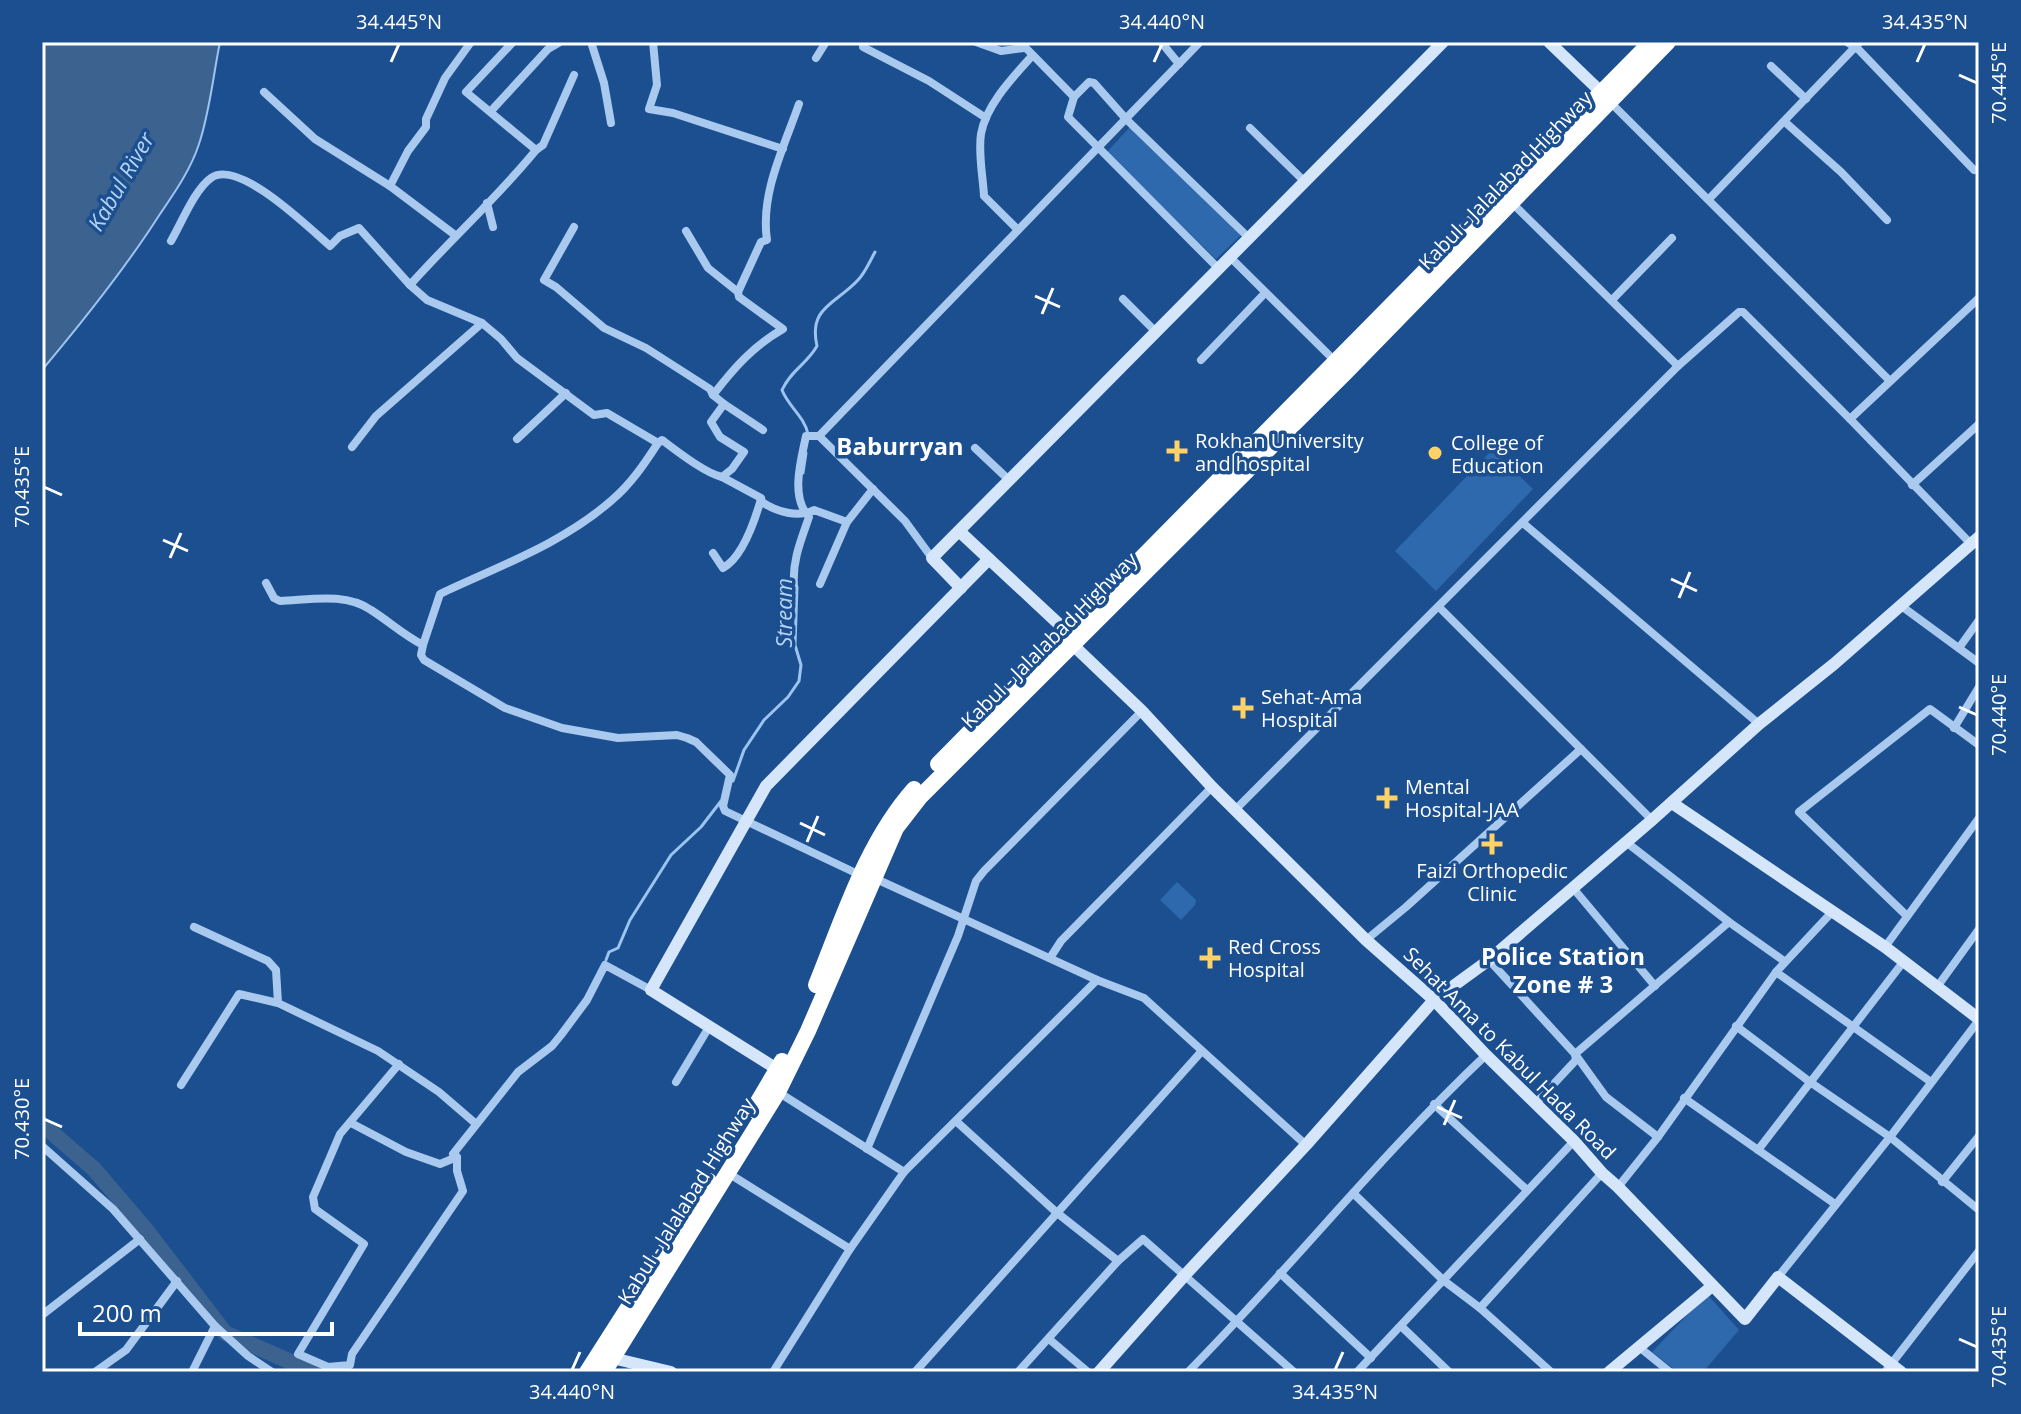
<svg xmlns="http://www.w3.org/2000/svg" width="2021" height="1414" font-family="'Open Sans',sans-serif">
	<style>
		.green { fill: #2e69ad }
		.water { fill: #3c6290; stroke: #9cc4f0; stroke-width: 2 }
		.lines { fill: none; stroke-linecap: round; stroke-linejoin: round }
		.stream { stroke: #9cc4f0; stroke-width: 3 }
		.river { stroke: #3c6290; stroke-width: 16 }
		.street { stroke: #a9c9ee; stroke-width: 8 }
		.secondary { stroke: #d6e6fa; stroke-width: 12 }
		.highway { stroke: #fff; stroke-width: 16 }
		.ticks { fill: none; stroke: #fff; stroke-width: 3 }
		.poi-dot { fill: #ffd166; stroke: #1b4f8f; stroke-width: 3 }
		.labels { text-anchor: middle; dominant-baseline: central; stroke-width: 7; stroke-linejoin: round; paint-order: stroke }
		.street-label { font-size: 20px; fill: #fff; stroke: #1b4f8f }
		.poi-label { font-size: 20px; fill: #fff; stroke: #1b4f8f; text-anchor: start }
		.water-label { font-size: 22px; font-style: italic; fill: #b5d3f5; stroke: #1b4f8f }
		.quarter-label { font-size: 24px; font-weight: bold; fill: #fff; stroke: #1b4f8f }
		.neatline { fill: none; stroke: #fff; stroke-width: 3 }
		.ticks-label { font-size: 20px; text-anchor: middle; fill: #fff }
	</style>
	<rect width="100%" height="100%" fill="#1b4f8f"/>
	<g class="green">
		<path d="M1130,127L1241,235L1216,259L1107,152Z"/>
		<path d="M1492,450L1533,489L1436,591L1395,551Z"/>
		<path d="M1177,882L1196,900L1195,905L1181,920L1160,900Z"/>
		<path d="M1707,1294L1739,1330L1703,1372H1678L1652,1352Z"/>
	</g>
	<path class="water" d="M42,42H220C213,76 210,111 199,144C191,169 175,192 160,214C125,269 84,320 42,370Z"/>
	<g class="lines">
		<g class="stream">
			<path d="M808,434C804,416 788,406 782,390C791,370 807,364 817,346C808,307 836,304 858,280C865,273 870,261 875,252"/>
			<path d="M803,473L806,453"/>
			<path d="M733,781L744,750L764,720L788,697L799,681L801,665L795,645L797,587"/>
			<path d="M606,960L609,952L618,948L630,920L671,855L701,827L721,801"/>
		</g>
		<path class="river" d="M42,1124L94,1169L147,1231L225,1333L298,1365L324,1372"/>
		<g class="street">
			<path d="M591,42L604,83L611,123"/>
			<path d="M653,42L657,85L649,109L673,113L783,149"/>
			<path d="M863,42V47L929,81L986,118"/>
			<path d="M976,42L1001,51L1024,48"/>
			<path d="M1020,42L1074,97"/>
			<path d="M1161,42L1179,64"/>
			<path d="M1847,42L1859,50L1974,170"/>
			<path d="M816,58L826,42"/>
			<path d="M1771,66L1806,99"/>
			<path d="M264,92L315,139L390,186L455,235"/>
			<path d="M1610,102L1889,380"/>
			<path d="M491,111L548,49L560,42"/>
			<path d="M1785,122L1841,172L1887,220"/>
			<path d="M1250,128L1305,182"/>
			<path d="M536,150L543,145L574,75"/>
			<path d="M390,186L408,151L426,127V119L445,78L471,42"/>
			<path d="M1709,199L1860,42"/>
			<path d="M1511,202L1678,366"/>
			<path d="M487,203L493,227"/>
			<path d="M574,227L544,280L556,287L604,328L646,348L682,371L710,389L713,395L724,404L711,422L720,437L744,452L732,469L722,477L761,498L762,502C777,512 798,518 814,510L847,522"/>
			<path d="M1018,230L984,196C983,177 978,153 981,134C986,105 1013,77 1032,56"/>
			<path d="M686,231L708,268L738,292"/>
			<path d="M171,241C181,224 195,189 211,178C238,158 308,227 330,246L340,236L359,228L410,285L427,300L482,323L501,339L517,358L594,415L607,413L658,443L662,440C678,452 705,473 722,477"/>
			<path d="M1230,257L1338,364"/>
			<path d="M1219,269L1068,117L1074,97L1089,82L1094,83L1126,119L1249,238"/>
			<path d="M410,285C451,239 497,198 536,150L466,92L513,42"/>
			<path d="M1123,299L1156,332"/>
			<path d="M1612,300L1672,238"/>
			<path d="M1201,360L1265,293"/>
			<path d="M713,395C734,368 753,346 783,329L739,297L738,292L761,242L767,240C760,194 784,147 799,104"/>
			<path d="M724,404L763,430"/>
			<path d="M1850,419L1979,298"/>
			<path d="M517,439L566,393"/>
			<path d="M352,447L376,416L482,323"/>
			<path d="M975,448L1009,480"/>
			<path d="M1912,485L1979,424"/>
			<path d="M1523,523L1759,724"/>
			<path d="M713,553L723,568C743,557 755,520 761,499"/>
			<path d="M932,558L905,521L819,436L1200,42"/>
			<path d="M266,583L274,598L280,601C309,600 345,592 371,610C390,622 402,634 423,645L440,594C499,566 562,544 612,500C631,484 645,463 658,443"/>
			<path d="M820,584L847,522L873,489"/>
			<path d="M794,586C792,561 801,540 809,517C790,497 801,460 806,436H819"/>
			<path d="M1900,605L1979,663"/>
			<path d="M1439,607L1652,820"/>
			<path d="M423,645L421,655L424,660L505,708L562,728L618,738L677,735L687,738L696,742L730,775L723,806L725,811L860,875"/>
			<path d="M1959,648L1979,620"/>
			<path d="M1954,728L1979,687"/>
			<path d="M1235,810L1678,366L1739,312H1743L1850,419L1971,544"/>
			<path d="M1626,842L1729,922L1784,961"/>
			<path d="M874,878L1097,980L1144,998L1306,1145"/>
			<path d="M1573,888L1655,986"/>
			<path d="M1907,916L1799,812L1930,709L1979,745"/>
			<path d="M194,927L268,961L276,970L278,1003L378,1051L439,1092L475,1123"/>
			<path d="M1366,940L1406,907L1581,749"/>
			<path d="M1885,947L1979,818"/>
			<path d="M1050,958L1061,941L1212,787"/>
			<path d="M1489,960L1575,1054L1606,1097L1658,1137"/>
			<path d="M1776,972L1931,1082"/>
			<path d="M1937,987L1979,929"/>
			<path d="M1736,1026L1810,1082L1890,1137L1979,1210"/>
			<path d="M399,1064L340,1134L313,1197L315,1209L364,1244L298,1354L328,1367L350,1365L352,1354L463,1191L457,1171V1157L453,1154L518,1072L552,1046L561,1035L587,1000L605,965L651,990"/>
			<path d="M676,1082L709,1027"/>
			<path d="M181,1085L239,994L278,1003"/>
			<path d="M778,1092L904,1172"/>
			<path d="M1684,1098L1835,1204"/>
			<path d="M1434,1104L1527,1190"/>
			<path d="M1535,1104L1576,1060L1575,1054L1729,922"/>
			<path d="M957,1122L1056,1212L1118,1261"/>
			<path d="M351,1123L406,1152L440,1164L457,1157"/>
			<path d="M42,1146L113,1209L215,1326L248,1356L272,1372"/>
			<path d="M867,1149L958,936L976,881L984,871L1142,711"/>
			<path d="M1758,1150L1904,961"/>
			<path d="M728,1173L850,1249"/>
			<path d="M1942,1182L1979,1136"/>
			<path d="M1618,1187L1658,1137L1776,972L1833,911"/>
			<path d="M1353,1193L1443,1280L1480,1308L1551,1372"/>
			<path d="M1280,1273L1371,1358"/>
			<path d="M1778,1277L1890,1137L1979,1020"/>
			<path d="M1480,1308L1602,1173"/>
			<path d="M42,1315L140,1239"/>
			<path d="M1401,1326L1449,1372"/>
			<path d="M1049,1339L1088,1372"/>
			<path d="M1639,1347L1670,1372"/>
			<path d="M95,1372L126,1350L177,1281"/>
			<path d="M192,1372L215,1326"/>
			<path d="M773,1372L850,1249L904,1172L1097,980"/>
			<path d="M915,1372L1201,1052"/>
			<path d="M1018,1372L1118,1261L1143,1239L1294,1372"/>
			<path d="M1188,1372C1290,1269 1380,1155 1486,1055"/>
			<path d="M1357,1372L1574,1141"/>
			<path d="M1885,1372L1979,1251"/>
		</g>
		<g class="secondary">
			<path d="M1549,42L1602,93"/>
			<path d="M959,531L1062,627L1073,645L1142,711L1212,787L1366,940L1434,1000L1486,1055L1574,1141L1602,1173L1618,1187L1745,1319L1778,1277L1901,1372"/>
			<path d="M961,588L932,558L1443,42"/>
			<path d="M1672,803L1885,947L1979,1019"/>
			<path d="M777,1069L651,990L766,786L989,559"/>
			<path d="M608,1357L671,1372"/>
			<path d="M1099,1372L1185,1275L1306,1145L1434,1000L1489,960L1652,820L1759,724L1834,664L1979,537"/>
			<path d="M1609,1372L1711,1287"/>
		</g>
		<g class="highway">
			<path d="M938,764L1651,42"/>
			<path d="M816,985C843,919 866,843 914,789"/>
			<path d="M753,1110L782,1061"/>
			<path d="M587,1372L709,1181"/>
			<path d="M604,1372L778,1092L808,1031L896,828L920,797L1346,372L1668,42"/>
		</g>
	</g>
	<path class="ticks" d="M391,62L399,44M1154,62L1162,44M1917,62L1925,44M1959,75L1977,83M1035,296L1060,307M1042,314L1053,288M44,487L62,495M163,540L188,551M170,558L181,533M1671,579L1697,591M1679,598L1690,572M1959,707L1977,715M800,823L825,835M807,842L818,816M1437,1107L1462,1118M44,1119L62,1127M1444,1125L1455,1100M1959,1339L1977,1347M572,1370L580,1352M1335,1370L1343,1352"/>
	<g class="poi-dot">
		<path d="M1173 439h8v8h8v8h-8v8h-8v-8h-8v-8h8z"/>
		<circle cx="1435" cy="453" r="8"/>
		<path d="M1239 696h8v8h8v8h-8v8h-8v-8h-8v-8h8z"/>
		<path d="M1383 786h8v8h8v8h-8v8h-8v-8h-8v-8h8z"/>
		<path d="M1488 832h8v8h8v8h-8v8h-8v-8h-8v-8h8z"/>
		<path d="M1206 946h8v8h8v8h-8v8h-8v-8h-8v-8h8z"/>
	</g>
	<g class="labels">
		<g class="street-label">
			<text transform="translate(1505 180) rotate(-46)">Kabul - Jalalabad Highway</text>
			<text transform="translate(1049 640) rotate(-45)">Kabul - Jalalabad Highway</text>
			<text transform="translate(1510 1053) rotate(45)">Sehat Ama to Kabul Hada Road</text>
			<text transform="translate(686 1201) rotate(-58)">Kabul - Jalalabad Highway</text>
		</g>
		<g class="poi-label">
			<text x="1195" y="440">Rokhan University<tspan x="1195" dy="23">and hospital</tspan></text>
			<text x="1451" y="442">College of<tspan x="1451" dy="23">Education</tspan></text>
			<text x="1261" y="696">Sehat-Ama<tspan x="1261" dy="23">Hospital</tspan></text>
			<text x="1405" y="786">Mental<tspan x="1405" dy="23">Hospital-JAA</tspan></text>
			<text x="1492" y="870" text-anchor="middle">Faizi Orthopedic<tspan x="1492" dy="23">Clinic</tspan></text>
			<text x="1228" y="946">Red Cross<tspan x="1228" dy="23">Hospital</tspan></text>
		</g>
		<g class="water-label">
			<text transform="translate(120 181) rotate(-60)">Kabul River</text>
			<text transform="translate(783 613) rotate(-90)">Stream</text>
		</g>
		<g class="quarter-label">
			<text x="900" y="445">Baburryan</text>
			<text x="1563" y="955">Police Station<tspan x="1563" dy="28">Zone # 3</tspan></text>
		</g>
	</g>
	<rect width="2021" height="1414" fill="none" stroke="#1b4f8f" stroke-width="88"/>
	<path d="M80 1322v12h252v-12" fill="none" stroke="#ffffff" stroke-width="4"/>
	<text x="92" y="1322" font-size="24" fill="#ffffff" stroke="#1b4f8f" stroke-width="6" paint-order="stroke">200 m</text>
	<rect x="44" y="44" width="1933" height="1326" class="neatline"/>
	<g class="ticks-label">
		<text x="399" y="29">34.445°N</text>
		<text x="1162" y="29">34.440°N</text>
		<text x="1925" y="29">34.435°N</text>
		<text transform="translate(1999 83) rotate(-90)" y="7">70.445°E</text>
		<text transform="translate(22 487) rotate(-90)" y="7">70.435°E</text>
		<text transform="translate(1999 715) rotate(-90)" y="7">70.440°E</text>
		<text transform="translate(22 1119) rotate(-90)" y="7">70.430°E</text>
		<text transform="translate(1999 1347) rotate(-90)" y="7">70.435°E</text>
		<text x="572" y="1399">34.440°N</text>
		<text x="1335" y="1399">34.435°N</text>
	</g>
</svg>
